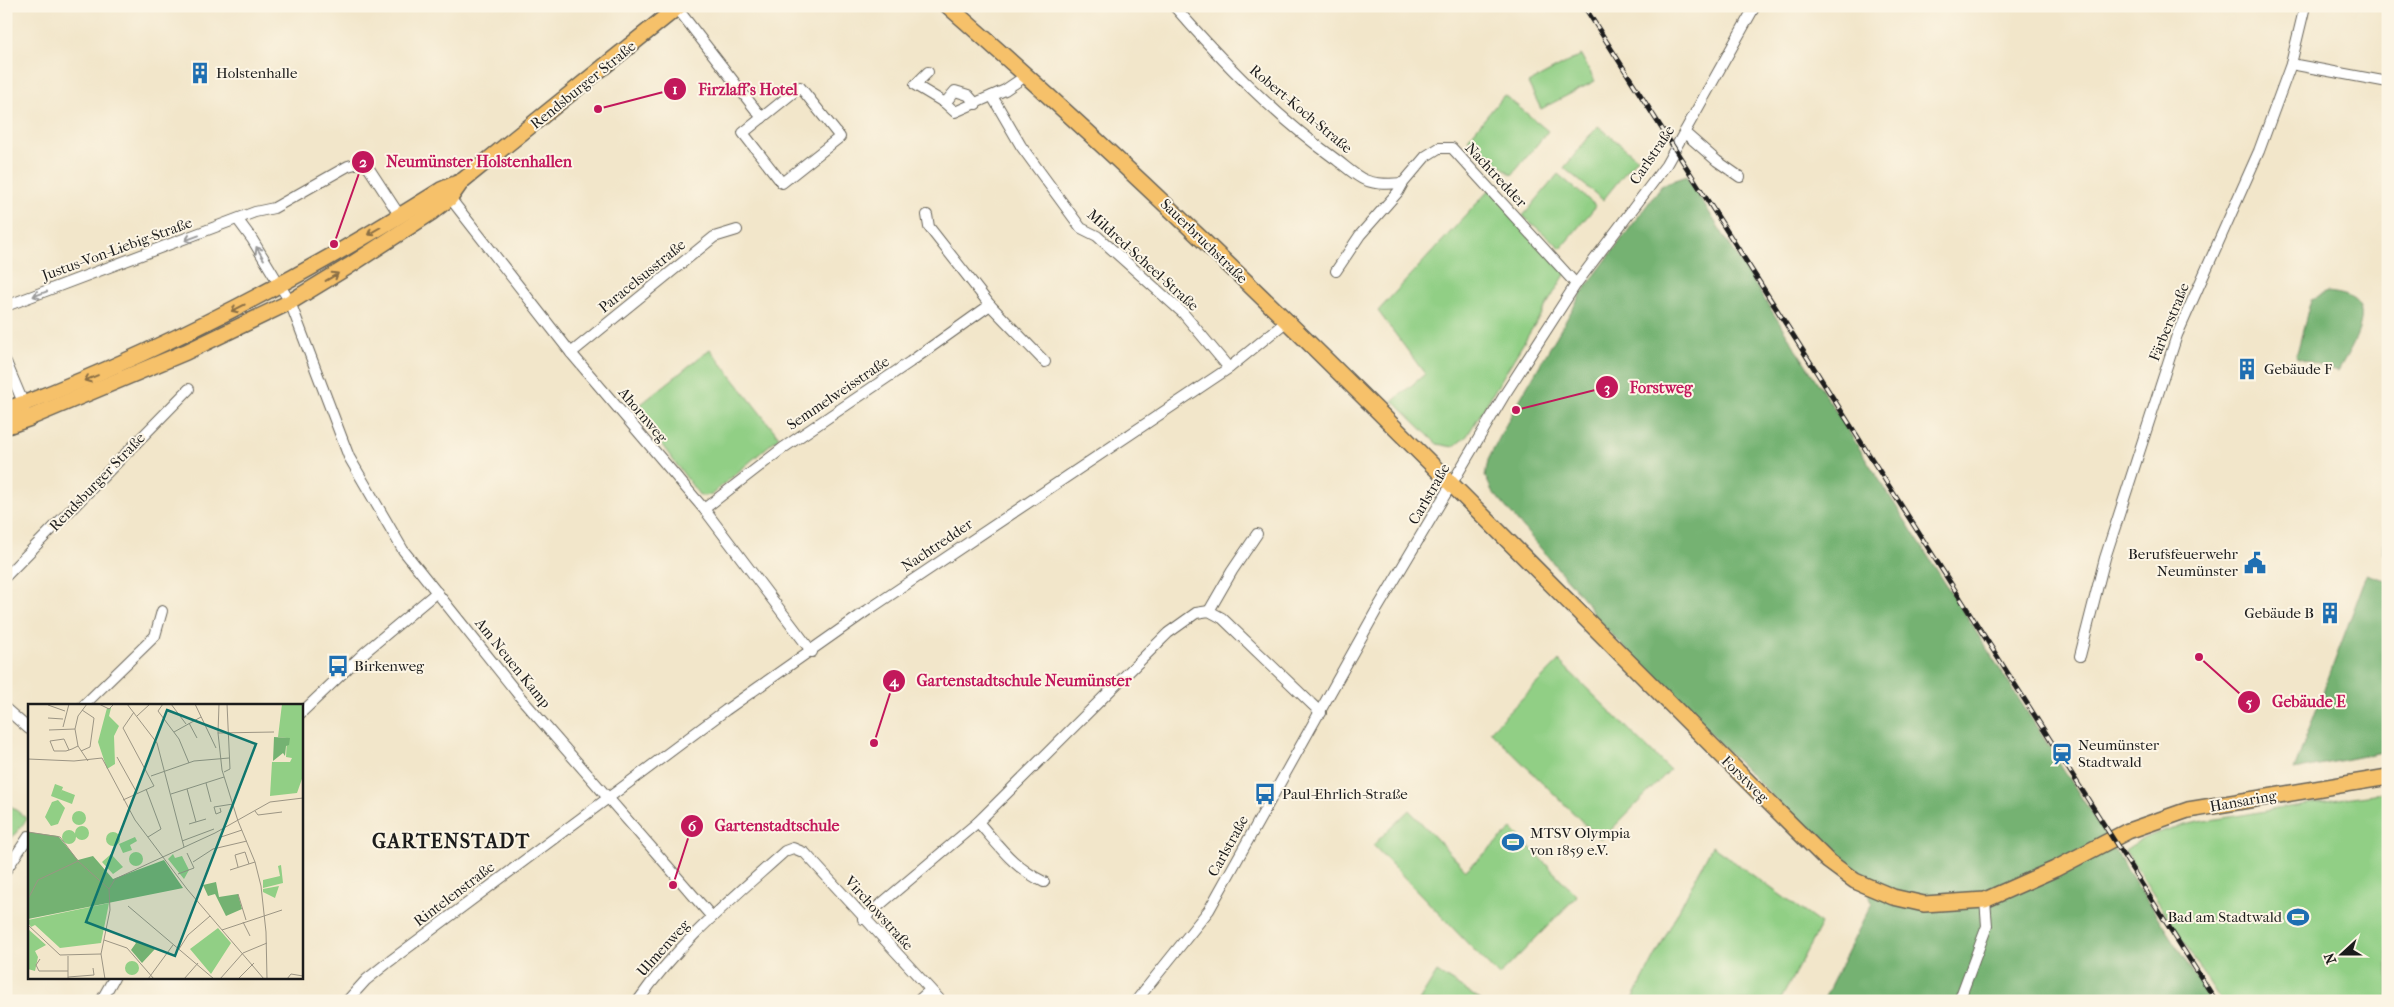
<svg xmlns="http://www.w3.org/2000/svg" width="2394" height="1007" font-family="'IM FELL French Canon',serif">
	<style>
		.green { fill: #91cf85; stroke: #567650 }
		.forest { fill: #74b272; stroke: #486747 }
		.lines { fill: none; stroke-linecap: round; stroke-linejoin: round }
		.minor-casing { stroke: #676359; stroke-width: 12 }
		.primary-casing { stroke: #676359; stroke-width: 18 }
		.trunk-casing { stroke: #676359; stroke-width: 19 }
		.minor { stroke: #fff; stroke-width: 10 }
		.primary { stroke: #f6c16b; stroke-width: 15 }
		.trunk { stroke: #f6c16b; stroke-width: 16 }
		.rail-casing { stroke: #1c1c1c; stroke-width: 5 }
		.rail { stroke: #fcf5e5; stroke-width: 3; stroke-dasharray: 9; stroke-linecap: butt }
		.oneway { stroke: #896e44 }
		.oneway2 { stroke: #999 }
		.labels { text-anchor: middle; dominant-baseline: central; stroke-width: 4; stroke-linejoin: round; paint-order: stroke }
		.poi-label { font-size: 15px; fill: #1c1c1c; stroke: #fcf5e5; text-anchor: start }
		.street-label { font-size: 15px; fill: #1c1c1c; stroke: #fcf5e5 }
		.district-label { font-size: 20px; font-weight: bold; letter-spacing: 1px; fill: #1c1c1c; stroke: #fcf5e5 }
		.inset-road { fill: none; stroke: #9c9584; stroke-width: 1 }
		.view { fill: #0f766e; fill-opacity: 0.15; stroke: #0f766e; stroke-width: 2.5 }
		.inset-edge { fill: none; stroke: #1c1c1c; stroke-width: 2.5 }
		.leader { fill: none; stroke: #c2185b; stroke-width: 2 }
		.callout-dot { fill: #c2185b; stroke: #fcf5e5; stroke-width: 2 }
		.mark-label { font-size: 15px; text-anchor: middle; font-weight: bold; fill: #fff }
		.callout-label { font-size: 16px; text-anchor: middle; font-weight: bold; fill: #c2185b; stroke: #fcf5e5; stroke-width: 4; stroke-linejoin: round; paint-order: stroke }
	</style>
	<rect width="100%" height="100%" fill="#fcf5e5"/>
	<filter id="ink" filterUnits="userSpaceOnUse"><feTurbulence type="fractalNoise" baseFrequency=".02" numOctaves="2"/><feDisplacementMap in="SourceGraphic" scale="10" xChannelSelector="R" yChannelSelector="G"/><feConvolveMatrix kernelMatrix="1 2 1 2 8 2 1 2 1" color-interpolation-filters="sRGB"/></filter>
	<filter id="wash" filterUnits="userSpaceOnUse"><feTurbulence type="fractalNoise" baseFrequency=".0096" numOctaves="4" result="noise"/><feDisplacementMap in="SourceGraphic" scale="20" xChannelSelector="R" yChannelSelector="G"/><feGaussianBlur stdDeviation="1.12" result="paint"/><feColorMatrix in="noise" values="0 0 0 0 0 0 0 0 0 0 0 0 0 0 0 0 0 1.4 0 .05"/><feComposite in="paint" operator="in"/></filter>
	<g filter="url(#wash)">
		<rect width="100%" height="100%" fill="#f2e6ca"/>
		<g class="green">
			<path d="M1581,55L1595,81L1541,109L1528,83Z"/>
			<path d="M1504,95L1548,131L1512,175L1468,139Z"/>
			<path d="M1598,126L1637,158L1603,200L1564,168Z"/>
			<path d="M1558,174L1596,206L1561,248L1523,216Z"/>
			<path d="M1490,189L1566,273L1467,436L1453,447L1437,444L1393,401L1425,374L1378,311Z"/>
			<path d="M710,349L779,437L711,495L700,496L635,409Z"/>
			<path d="M1559,661L1670,770L1601,840L1490,731Z"/>
			<path d="M2388,792V1001H2221L2125,850C2159,825 2207,821 2248,814C2294,806 2341,798 2388,792Z"/>
			<path d="M6,802L27,819L6,845Z"/>
			<path d="M1409,810L1466,870L1512,829L1577,896L1499,976L1373,845Z"/>
			<path d="M1712,846L1821,924L1780,1001H1632Z"/>
			<path d="M1437,972L1482,1001H1419Z"/>
		</g>
		<g class="forest">
			<path d="M1686,176L2211,1001H1823L1872,903L1864,875L1824,848L1596,619L1587,603L1492,491L1485,476L1488,460L1513,411L1583,291L1662,185Z"/>
			<path d="M2328,292C2335,293 2345,294 2351,298C2377,312 2347,354 2338,371L2296,357L2311,299Z"/>
			<path d="M2388,446V553H2383Z"/>
			<path d="M2367,574L2388,581V751L2294,770Z"/>
		</g>
	</g>
	<g filter="url(#ink)">
		<g class="lines">
			<g class="minor-casing">
				<g id="minor">
					<path d="M1174,6C1223,62 1274,115 1334,158C1344,165 1355,176 1365,180C1377,185 1391,184 1403,183"/>
					<path d="M677,8L762,118"/>
					<path d="M2291,64L2388,82"/>
					<path d="M928,72L915,85L945,103L955,112L1005,90L1027,75"/>
					<path d="M800,87L840,137L782,183L743,133Z"/>
					<path d="M992,96L1021,146L1081,228L1097,236L1183,313L1229,368"/>
					<path d="M945,103L955,91L968,95L976,104"/>
					<path d="M1685,133L1717,161L1740,177"/>
					<path d="M450,198L571,353L704,509L812,652"/>
					<path d="M927,215L929,227L990,305L1045,362"/>
					<path d="M238,220L252,239L290,302L349,457L403,550L521,698L712,917"/>
					<path d="M1336,271L1360,235L1398,192L1403,183L1426,156L1439,148H1452L1576,284"/>
					<path d="M6,306L255,212L274,208L348,166L359,163L368,167L400,216"/>
					<path d="M571,353L714,237L737,230"/>
					<path d="M6,362L25,407"/>
					<path d="M704,509L783,448L910,362L990,305"/>
					<path d="M6,576L189,389"/>
					<path d="M1209,611L1232,571L1257,534"/>
					<path d="M2080,656L2105,558L2177,335L2259,151L2291,64L2305,6"/>
					<path d="M83,706L155,636L162,611"/>
					<path d="M6,709L29,729"/>
					<path d="M301,713L365,652L437,592"/>
					<path d="M978,822C1000,847 1014,868 1044,882"/>
					<path d="M6,870L29,836"/>
					<path d="M863,919L978,822L1168,633L1196,613L1209,611L1222,618L1321,713"/>
					<path d="M101,1001L114,978"/>
					<path d="M347,1001L366,980L386,964L726,710L868,610L1229,368L1287,321"/>
					<path d="M638,1001C678,943 733,898 785,851L793,848L805,853L941,1001"/>
					<path d="M918,1001L929,991"/>
					<path d="M1136,1001L1209,910L1376,611L1505,394L1576,284L1666,165L1755,6"/>
					<path d="M1959,1001L1987,926L1985,900"/>
				</g>
			</g>
			<g class="primary-casing">
				<g id="primary">
					<path d="M948,6C1256,276 1537,574 1828,861L1855,881L1893,897L1924,904L1985,900L2055,869L2128,831L2188,810L2388,777"/>
					<path d="M23,404C170,347 308,274 441,190L462,181L679,6"/>
					<path d="M29,418L186,352L290,302L349,266L432,212L450,198L462,181"/>
				</g>
			</g>
			<g class="trunk-casing">
				<g id="trunk">
					<path d="M6,410L23,404"/>
					<path d="M6,426L29,418"/>
				</g>
			</g>
			<use href="#minor" class="minor"/>
			<use href="#primary" class="primary"/>
			<use href="#trunk" class="trunk"/>
			<g class="rail-casing">
				<path id="rail" d="M1584,6L2216,1001"/>
			</g>
			<use href="#rail" class="rail"/>
		</g>
		<defs><path id="oneway-shaft" d="M-6 0H5M1.5-3L5.5 0L1.5 3" fill="none" stroke-width="1.6" stroke-linecap="round" stroke-linejoin="round" transform="scale(1.25)"/></defs>
		<g class="oneway">
			<use href="#oneway-shaft" transform="translate(374 231) rotate(150)"/>
			<use href="#oneway-shaft" transform="translate(332 277) rotate(-31)"/>
			<use href="#oneway-shaft" transform="translate(238 308) rotate(153)"/>
			<use href="#oneway-shaft" transform="translate(91 378) rotate(158)"/>
		</g>
		<g class="oneway2">
			<use href="#oneway-shaft" transform="translate(192 238) rotate(160)"/>
			<use href="#oneway-shaft" transform="translate(260 253) rotate(-121)"/>
			<use href="#oneway-shaft" transform="translate(40 294) rotate(160)"/>
		</g>
	</g>
	<defs>
		<g id="building-bare" transform="scale(1.725)"><path d="M-4-6H4V6H1V3H-1V6H-4ZM-2.5-4.3h1.7v1.8h-1.7ZM.8-4.3h1.7v1.8H.8ZM-2.5-1h1.7V.8h-1.7ZM.8-1h1.7V.8H.8Z" fill="#1f6fb2" stroke="#fcf5e5" stroke-width="2.5" paint-order="stroke"/></g>
		<g id="civic-bare" transform="scale(1.725)"><path d="M-.6-6.5H3V-4.5H.6V-3L4-1V1h2V6H-6V1h2V-1L-.6-3ZM-1.2 2.5V6h2.4V2.5Z" fill="#1f6fb2" stroke="#fcf5e5" stroke-width="2.5" paint-order="stroke"/></g>
		<g id="bus-bare" transform="scale(1.725)"><path d="M-5-6H5V4H4V6H2V4H-2V6H-4V4H-5ZM-3.5-4V0h7V-4ZM-3.5 1.2v1.5H-2V1.2ZM2 1.2v1.5H3.5V1.2Z" fill="#1f6fb2" stroke="#fcf5e5" stroke-width="2.5" paint-order="stroke"/></g>
		<g id="station-bare" transform="scale(1.725)"><path d="M-3-6H3Q5-6 5-4V2Q5 4 3 4L4.5 6H3L1.5 4h-3L-3 6H-4.5L-3 4Q-5 4-5 2V-4Q-5-6-3-6ZM-3.5-4v3h7v-3ZM-3.5 1v1.5H-2V1ZM2 1v1.5H3.5V1Z" fill="#1f6fb2" stroke="#fcf5e5" stroke-width="2.5" paint-order="stroke"/></g>
		<g id="stadium-bare" transform="scale(1.725)"><path d="M0-5a6.5 5 0 1 0 0 10a6.5 5 0 1 0 0-10ZM-3.5-1.8h7v3.6h-7Z" fill="#1f6fb2" stroke="#fcf5e5" stroke-width="2.5" paint-order="stroke"/></g>
	</defs>
	<g fill-rule="evenodd">
		<use href="#building-bare" x="200" y="73"/>
		<use href="#building-bare" x="2247" y="369"/>
		<use href="#civic-bare" x="2255" y="563"/>
		<use href="#building-bare" x="2330" y="613"/>
		<use href="#bus-bare" x="338" y="666"/>
		<use href="#station-bare" x="2062" y="754"/>
		<use href="#bus-bare" x="1265" y="794"/>
		<use href="#stadium-bare" x="1513" y="842"/>
		<use href="#stadium-bare" x="2298" y="917"/>
	</g>
	<g class="labels">
		<g class="poi-label">
			<text x="216" y="73">Holstenhalle</text>
			<text x="2264" y="369">Gebäude F</text>
			<text x="2238" y="554" text-anchor="end">Berufsfeuerwehr<tspan x="2238" dy="17">Neumünster</tspan></text>
			<text x="2314" y="613" text-anchor="end">Gebäude B</text>
			<text x="354" y="666">Birkenweg</text>
			<text x="2078" y="745">Neumünster<tspan x="2078" dy="17">Stadtwald</tspan></text>
			<text x="1282" y="794">Paul-Ehrlich-Straße</text>
			<text x="1530" y="833">MTSV Olympia<tspan x="1530" dy="17">von 1859 e.V.</tspan></text>
			<text x="2282" y="917" text-anchor="end">Bad am Stadtwald</text>
		</g>
		<g class="street-label">
			<text transform="translate(583 85) rotate(-39)">Rendsburger Straße</text>
			<text transform="translate(1301 109) rotate(40)">Robert-Koch-Straße</text>
			<text transform="translate(1652 155) rotate(-56)">Carlstraße</text>
			<text transform="translate(1496 175) rotate(47)">Nachtredder</text>
			<text transform="translate(1204 241) rotate(44)">Sauerbruchstraße</text>
			<text transform="translate(117 249) rotate(-20)">Justus-Von-Liebig-Straße</text>
			<text transform="translate(1143 260) rotate(42)">Mildred-Scheel-Straße</text>
			<text transform="translate(642 276) rotate(-39)">Paracelsusstraße</text>
			<text transform="translate(2169 322) rotate(-68)">Färberstraße</text>
			<text transform="translate(838 393) rotate(-34)">Semmelweisstraße</text>
			<text transform="translate(643 415) rotate(50)">Ahornweg</text>
			<text transform="translate(97 482) rotate(-46)">Rendsburger Straße</text>
			<text transform="translate(1429 494) rotate(-60)">Carlstraße</text>
			<text transform="translate(937 545) rotate(-34)">Nachtredder</text>
			<text transform="translate(513 663) rotate(51)">Am Neuen Kamp</text>
			<text transform="translate(1745 779) rotate(45)">Forstweg</text>
			<text transform="translate(2243 801) rotate(-10)">Hansaring</text>
			<text transform="translate(1228 846) rotate(-61)">Carlstraße</text>
			<text transform="translate(454 894) rotate(-37)">Rintelenstraße</text>
			<text transform="translate(879 913) rotate(48)">Virchowstraße</text>
			<text transform="translate(663 948) rotate(-48)">Ulmenweg</text>
		</g>
		<g class="district-label">
			<text x="451" y="841">GARTENSTADT</text>
		</g>
	</g>
	<g transform="translate(28 704)">
		<rect width="275" height="275" fill="#f2e6ca"/>
		<path d="M254,0H275V72L269,89L242,92L244,58H262L264,54L258,53L259,34L250,33ZM79,4H83L81,12L91,22L86,32L87,60L79,65L70,38ZM27,80L35,83L32,91L34,86L47,91L44,100L23,92ZM30,96L37,104L30,120L23,122L17,113L24,98ZM44 114a7 7 0 1 1 14 0a7 7 0 1 1-14 0ZM47 129a7 7 0 1 1 14 0a7 7 0 1 1-14 0ZM34 133a7 7 0 1 1 14 0a7 7 0 1 1-14 0ZM78 135a7 7 0 1 1 14 0a7 7 0 1 1-14 0ZM107,133L109,137L102,141L104,146L95,149L91,140ZM101 155a7 7 0 1 1 14 0a7 7 0 1 1-14 0ZM83,150L95,163L85,170L74,158ZM145,150L147,154L154,152L161,166L156,175L140,155ZM253,161L255,179L235,184V176L252,172L250,162ZM251,182L247,194L235,188V185ZM81,199L73,239L32,244L7,221L3,223L0,219V216ZM190,224L203,239L183,270L162,245ZM0,225L18,241L7,247L10,253L7,267L0,265ZM97 264a7 7 0 1 1 14 0a7 7 0 1 1-14 0Z" fill="#91cf85"/>
		<path d="M246,33L262,34L261,41L258,42L257,52L255,49L245,57ZM0,128L30,132L50,156L65,152L85,175L136,156L155,184L0,215ZM188,178L191,193L210,190L214,205L198,212L187,190L180,192L175,181ZM98,232L127,245L114,259L103,246L108,239Z" fill="#74b272"/>
		<path class="inset-road" d="M59,0L50,12L47,25L50,42L60,57M71,0L81,5L86,0M99,0L129,39L156,143M135,0L130,7L151,35L161,59M143,0L158,20M167,0L188,44M20,1L37,7M109,12L122,0M20,14L35,15M161,19L169,34M35,23L41,0M21,26L47,25M146,28L173,13M190,29L246,28M190,29L194,66L210,117M190,29L191,0M41,46L36,35L22,37L26,47H38L44,45L50,42M53,47L62,43L66,14L54,6M89,53L109,89M0,55L46,57L74,54L107,116L159,185L236,275M196,68L202,65L199,0M123,72L166,57L201,54M178,79L183,98M118,85L133,125L120,133M159,85L168,118M143,90L196,73M95,96L126,82L95,24L106,8M192,104L193,108L188,110L186,103L205,100M227,107L230,111L254,108M210,117L227,158L233,182L238,228L239,275M161,120L178,115M0,128L32,133L50,157L81,185M193,133L214,126M154,137L186,125M165,158L185,145L219,137M210,163L207,151L217,148L221,160M202,166L227,158M150,170L166,164L159,149M210,190L218,216M0,195L10,176L50,157M100,202L186,275M215,218L222,232M0,221L32,251L73,250M194,226L254,206M76,236L99,244L126,275M151,245L160,231L182,212M12,255L8,261L11,267H40M40,273L66,271L65,264M40,274V252M77,275L73,250L82,206L81,185L87,175L187,129L242,98L275,94M120,275L145,241M156,275L170,259M192,275L215,249L239,239M210,275L226,259M259,275L263,270L275,272"/>
		<path class="view" d="M139,6L228,40L147,252L58,218Z"/>
		<rect width="275" height="275" class="inset-edge"/>
	</g>
	<path class="leader" d="M598 109L675 89M334 244L363 162M1516 410L1607 387M874 743L894 681M2199 657L2249 702M673 885L692 826"/>
	<g class="callout-dot">
		<circle cx="598" cy="109" r="5"/>
		<circle cx="334" cy="244" r="5"/>
		<circle cx="1516" cy="410" r="5"/>
		<circle cx="874" cy="743" r="5"/>
		<circle cx="2199" cy="657" r="5"/>
		<circle cx="673" cy="885" r="5"/>
		<circle cx="675" cy="89" r="12"/>
		<circle cx="363" cy="162" r="12"/>
		<circle cx="1607" cy="387" r="12"/>
		<circle cx="894" cy="681" r="12"/>
		<circle cx="2249" cy="702" r="12"/>
		<circle cx="692" cy="826" r="12"/>
	</g>
	<g class="mark-label">
		<text x="675" y="94">1</text>
		<text x="363" y="167">2</text>
		<text x="1607" y="393">3</text>
		<text x="894" y="686">4</text>
		<text x="2249" y="707">5</text>
		<text x="692" y="831">6</text>
	</g>
	<g class="callout-label">
		<text x="748" y="95">Firzlaff's Hotel</text>
		<text x="479" y="167">Neumünster Holstenhallen</text>
		<text x="1661" y="393">Forstweg</text>
		<text x="1024" y="686">Gartenstadtschule Neumünster</text>
		<text x="2309" y="707">Gebäude E</text>
		<text x="777" y="831">Gartenstadtschule</text>
	</g>
	<rect width="2394" height="1007" fill="none" stroke="#fcf5e5" stroke-width="25"/>
	<g transform="translate(2342 954) rotate(249)" stroke="#fcf5e5" stroke-width="4" paint-order="stroke">
	<path d="M0-4L9 19L0 12L-9 19Z" fill="#1c1c1c"/>
	<text y="-8" font-size="14" font-weight="bold" text-anchor="middle" fill="#1c1c1c">N</text>
	</g>
</svg>
